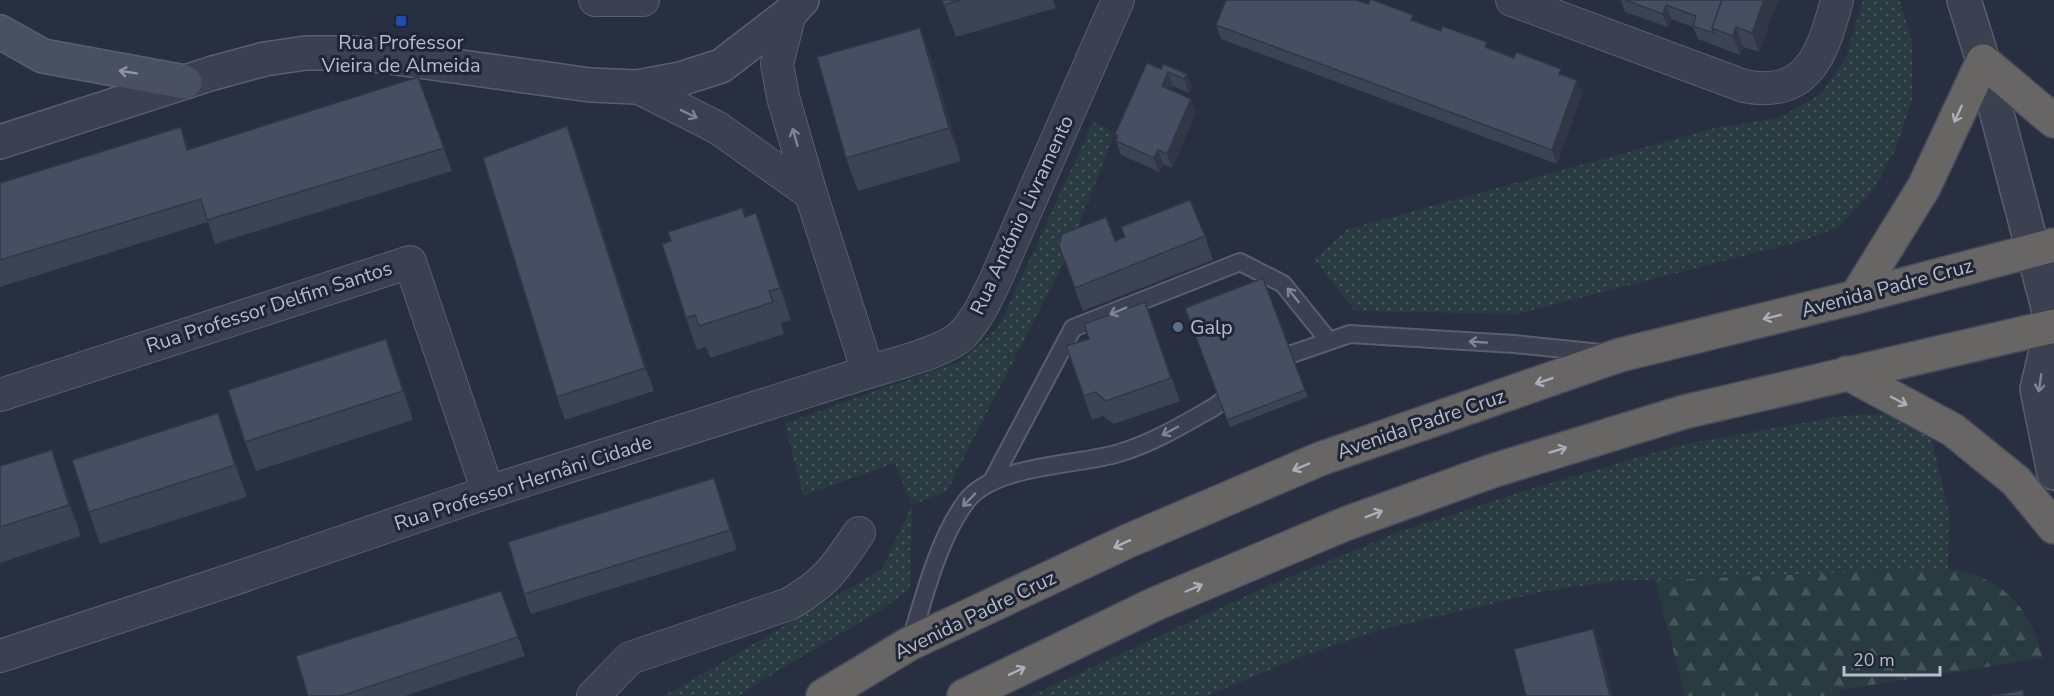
<svg xmlns="http://www.w3.org/2000/svg" width="2054" height="696" font-family="'Nunito Sans',sans-serif">
	<style>
		.green { fill: url(#green-dots) }
		.forest { fill: url(#forest-firs) }
		.lines { fill: none; stroke-linecap: round; stroke-linejoin: round }
		.service-casing { stroke: #595f6d; stroke-width: 20 }
		.minor-casing { stroke: #595f6d; stroke-width: 34 }
		.tertiary-casing { stroke: #595f6d; stroke-width: 36 }
		.secondary-casing { stroke: #595f6d; stroke-width: 36 }
		.trunk-casing { stroke: #464c5a; stroke-width: 36 }
		.service { stroke: #3b4150; stroke-width: 16 }
		.minor { stroke: #3b4150; stroke-width: 32 }
		.tertiary { stroke: #3b4150; stroke-width: 33 }
		.secondary { stroke: #495062; stroke-width: 33 }
		.trunk { stroke: #676664; stroke-width: 33 }
		.wall { fill: #3c4353 }
		.shaded-wall { fill: #313744 }
		.building { fill: #464e61; stroke: #313744; stroke-width: 1.5 }
		.oneway { stroke: #9096a6 }
		.oneway2 { stroke: #7f8593 }
		.oneway3 { stroke: #abafbb }
		.transit-dot { fill: #1a4fb4; stroke: #1f2635; stroke-width: 2 }
		.service-dot { fill: #5c6f8a; stroke: #1f2635; stroke-width: 2 }
		.labels { text-anchor: middle; dominant-baseline: central; stroke-width: 6; stroke-linejoin: round; paint-order: stroke }
		.poi-label { font-size: 20px; fill: #b7bcca; stroke: #1f2635 }
		.street-label { font-size: 20px; fill: #b7bcca; stroke: #1f2635 }
	</style>
	<defs>
		<pattern id="green-dots" width="8" height="8" patternUnits="userSpaceOnUse" patternTransform="scale(1.5)"><rect width="8" height="8" fill="#293b41"/><path d="M2 2h.1M6 6h.1" fill="none" stroke="#46555b" stroke-width="1.8" stroke-linecap="round"/></pattern>
		<pattern id="forest-firs" width="22" height="20" patternUnits="userSpaceOnUse" patternTransform="scale(1.5)"><rect width="22" height="20" fill="#293b41"/><path d="M5 1l3.5 6h-7zM16 11l3.5 6h-7z" fill="#46555b"/></pattern>
	</defs>
	<rect width="100%" height="100%" fill="#272f40"/>
	<g class="green">
		<path d="M1863,0H1900L1912,43V99L1897,146L1874,189L1839,227L1802,241L1517,314L1355,311L1314,259L1348,229L1715,128L1779,118L1822,93L1846,57Z"/>
		<path d="M1093,122L1115,132L1068,254L947,491L912,505L910,588L883,609L782,668L739,696H664L882,569L912,505L895,463L803,496L785,423L961,361L999,326Z"/>
		<path d="M1889,413L1929,428L1949,513L1948,569L1616,581L1546,591L1380,630L1302,656L1207,696H1030L1261,589L1401,531L1537,487L1681,445L1841,416Z"/>
	</g>
	<path class="forest" d="M1948,569C2000,575 2032,608 2043,658L1839,690L1840,696H1685L1655,580Z"/>
	<g class="lines">
		<g class="service-casing">
			<g id="service">
				<path d="M1292,354L1350,334L1514,344L1601,353"/>
				<path d="M992,481L1073,328L1240,262L1283,284L1329,341"/>
				<path d="M910,643C924,598 937,542 965,503C992,464 1077,466 1119,453C1153,443 1184,424 1214,407L1221,402"/>
			</g>
		</g>
		<g class="minor-casing">
			<g id="minor">
				<path d="M595,0H643"/>
				<path d="M1512,0L1744,86C1809,99 1823,52 1837,0"/>
				<path d="M637,87L718,128L811,194"/>
				<path d="M868,372C893,364 947,352 964,333C978,318 986,299 995,281L1118,0"/>
				<path d="M0,395L410,262L488,492"/>
				<path d="M0,656L231,580L488,492L868,372L811,194L783,97L777,64L790,13"/>
				<path d="M593,696L630,658L789,604C827,582 835,568 859,533"/>
			</g>
		</g>
		<g class="tertiary-casing">
			<g id="tertiary">
				<path d="M1964,0L1983,61L2054,330"/>
				<path d="M0,142L213,73L265,59L306,53H351L383,56L590,85L637,87L680,79L721,66L790,13L802,0"/>
				<path d="M2052,326L2037,389L2054,473"/>
			</g>
		</g>
		<g class="secondary-casing">
			<path id="secondary" d="M0,32L43,56L185,82"/>
		</g>
		<g class="trunk-casing">
			<g id="trunk">
				<path d="M1856,297L1924,187L1983,61L2054,121"/>
				<path d="M1847,373L1953,430L2016,481L2054,527"/>
				<path d="M823,696L909,644L1128,541L1320,459L1620,355L1856,297L2054,245"/>
				<path d="M964,696L1155,604L1345,524L1492,471L1684,412L2054,326"/>
			</g>
		</g>
		<use href="#service" class="service"/>
		<use href="#minor" class="minor"/>
		<use href="#tertiary" class="tertiary"/>
		<use href="#secondary" class="secondary"/>
		<use href="#trunk" class="trunk"/>
	</g>
	<g class="wall">
		<path d="M942,0H1053L1056,8L956,37Z"/>
		<path d="M1619,0H1778L1759,52L1743,47L1740,55L1698,39L1693,27L1671,19L1668,27L1625,12L1621,0Z"/>
		<path d="M1416,22L1563,75L1582,94L1557,164L1221,39L1216,25Z"/>
		<path d="M920,28L932,61L961,161L858,191L846,158Z"/>
		<path d="M1161,69L1187,74L1192,88L1189,93L1173,86L1171,90L1191,99L1196,113L1172,168L1163,164L1159,172L1121,155L1116,141L1117,139L1115,134Z"/>
		<path d="M418,77L452,171L215,244L208,222L0,287V183L181,127L189,150Z"/>
		<path d="M576,150L654,391L565,420L557,397Z"/>
		<path d="M745,217L767,245L791,320L781,323L784,334L710,358L706,347L697,350L686,318Z"/>
		<path d="M1205,236L1213,260L1083,311L1059,246L1115,241Z"/>
		<path d="M1263,278L1308,397L1230,427L1185,308Z"/>
		<path d="M1145,302L1180,401L1114,424L1103,416L1092,420L1066,346L1089,339Z"/>
		<path d="M397,368L413,420L256,471L245,442Z"/>
		<path d="M218,413L247,497L100,544L89,512Z"/>
		<path d="M0,466L63,481L81,536L0,563Z"/>
		<path d="M721,497L737,550L531,614L524,594Z"/>
		<path d="M501,591L525,656L405,696H308Z"/>
	</g>
	<g class="shaded-wall">
		<path d="M1764,0H1778L1759,52L1752,33Z"/>
		<path d="M1666,5L1671,19L1668,27L1663,14Z"/>
		<path d="M1736,27L1743,47L1740,55L1733,36Z"/>
		<path d="M920,28L932,61L961,161L949,128Z"/>
		<path d="M1168,72L1173,86L1167,99L1162,86Z"/>
		<path d="M1187,74L1192,88L1189,93L1184,79Z"/>
		<path d="M1577,80L1582,94L1557,164L1552,150Z"/>
		<path d="M1191,99L1196,113L1172,168L1167,154Z"/>
		<path d="M567,126L576,150L654,391L645,368Z"/>
		<path d="M181,127L190,150H187Z"/>
		<path d="M1158,150L1163,164L1159,172L1154,158Z"/>
		<path d="M756,213L767,245L791,320L780,288Z"/>
		<path d="M386,339L397,368L413,420L403,391Z"/>
		<path d="M218,413L230,445L247,497L235,465Z"/>
		<path d="M52,450L63,481L81,536L69,505Z"/>
		<path d="M714,478L721,497L737,550L730,530Z"/>
		<path d="M1593,629L1602,652L1613,696H1610Z"/>
	</g>
	<g class="building">
		<path d="M942,0H960L944,5Z"/>
		<path d="M1226,0H1356L1368,4L1370,0H1373L1413,15L1411,20L1441,31L1442,26L1487,42L1485,47L1514,58L1516,52L1561,69L1559,74L1577,80L1552,150L1216,25Z"/>
		<path d="M1625,0H1722L1712,28L1714,33L1693,26L1696,16L1666,5L1663,14Z"/>
		<path d="M1722,0H1764L1752,33L1736,27L1733,36L1712,28Z"/>
		<path d="M920,28L949,128L846,158L817,57Z"/>
		<path d="M1147,63L1161,69L1163,64L1187,74L1184,79L1168,72L1162,86L1191,99L1167,154L1158,150L1154,158L1116,141L1118,136L1115,134Z"/>
		<path d="M418,77L444,148L207,220L201,199L0,260V183L181,127L187,150Z"/>
		<path d="M567,126L645,368L557,397L483,158Z"/>
		<path d="M1190,200L1205,236L1075,288L1059,246L1062,234L1106,217L1115,241L1125,237L1121,227Z"/>
		<path d="M742,208L745,217L756,213L780,288L769,291L773,302L699,326L695,315L686,318L662,244L671,241L668,232Z"/>
		<path d="M1263,278L1305,390L1227,420L1185,308Z"/>
		<path d="M1145,302L1171,378L1106,401L1095,392L1084,396L1066,346L1089,339L1084,324Z"/>
		<path d="M386,339L403,391L245,442L228,390Z"/>
		<path d="M218,413L235,465L89,512L72,460Z"/>
		<path d="M52,450L69,505L0,527V466Z"/>
		<path d="M714,478L730,530L524,594L508,542Z"/>
		<path d="M501,591L518,637L341,696H308L296,656Z"/>
		<path d="M1593,629L1610,696H1526L1514,649Z"/>
		<path d="M2023,690L2024,696H1990Z"/>
	</g>
	<defs><path id="oneway-shaft" d="M-6 0H5M1.5-3L5.5 0L1.5 3" fill="none" stroke-width="1.6" stroke-linecap="round" stroke-linejoin="round" transform="scale(1.5)"/></defs>
	<use class="oneway" href="#oneway-shaft" transform="translate(128 72) rotate(-171)"/>
	<g class="oneway2">
		<use href="#oneway-shaft" transform="translate(689 114) rotate(26)"/>
		<use href="#oneway-shaft" transform="translate(795 137) rotate(-106)"/>
		<use href="#oneway-shaft" transform="translate(1293 295) rotate(-129)"/>
		<use href="#oneway-shaft" transform="translate(1118 311) rotate(158)"/>
		<use href="#oneway-shaft" transform="translate(1478 342) rotate(-176)"/>
		<use href="#oneway-shaft" transform="translate(2040 383) rotate(98)"/>
		<use href="#oneway-shaft" transform="translate(1170 431) rotate(152)"/>
		<use href="#oneway-shaft" transform="translate(969 500) rotate(134)"/>
	</g>
	<g class="oneway3">
		<use href="#oneway-shaft" transform="translate(1958 114) rotate(115)"/>
		<use href="#oneway-shaft" transform="translate(1772 317) rotate(166)"/>
		<use href="#oneway-shaft" transform="translate(1544 381) rotate(161)"/>
		<use href="#oneway-shaft" transform="translate(1899 401) rotate(28)"/>
		<use href="#oneway-shaft" transform="translate(1558 450) rotate(-17)"/>
		<use href="#oneway-shaft" transform="translate(1301 467) rotate(157)"/>
		<use href="#oneway-shaft" transform="translate(1374 514) rotate(-20)"/>
		<use href="#oneway-shaft" transform="translate(1122 544) rotate(155)"/>
		<use href="#oneway-shaft" transform="translate(1194 588) rotate(-23)"/>
		<use href="#oneway-shaft" transform="translate(1017 671) rotate(-26)"/>
	</g>
	<rect class="transit-dot" x="395" y="15" width="12" height="12" rx="3"/>
	<circle class="service-dot" cx="1178" cy="327" r="6"/>
	<g class="labels">
		<g class="poi-label">
			<text x="401" y="42">Rua Professor<tspan x="401" dy="23">Vieira de Almeida</tspan></text>
			<text x="1190" y="327" text-anchor="start">Galp</text>
		</g>
		<g class="street-label">
			<text transform="translate(1022 215) rotate(-65)">Rua António Livramento</text>
			<text transform="translate(1887 288) rotate(-15)">Avenida Padre Cruz</text>
			<text transform="translate(269 307) rotate(-18)">Rua Professor Delfim Santos</text>
			<text transform="translate(1421 424) rotate(-19)">Avenida Padre Cruz</text>
			<text transform="translate(523 483) rotate(-18)">Rua Professor Hernâni Cidade</text>
			<text transform="translate(975 615) rotate(-26)">Avenida Padre Cruz</text>
		</g>
	</g>
	<path d="M1844 666v9h96v-9" fill="none" stroke="#b7bcca" stroke-width="3"/>
	<text x="1853" y="666" font-size="18" fill="#b7bcca" stroke="#1f2635" stroke-width="4.5" paint-order="stroke">20 m</text>
</svg>
